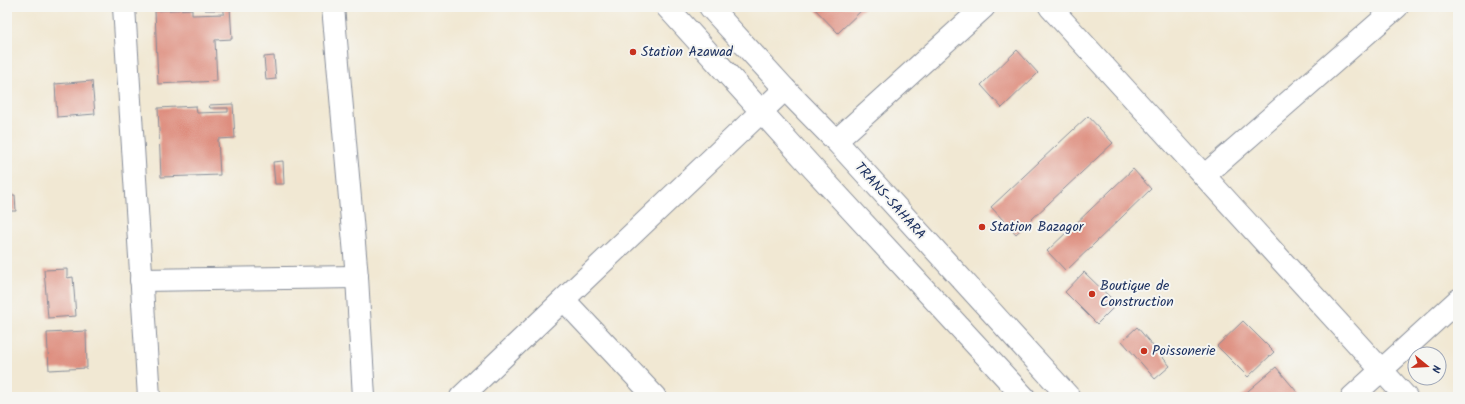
<svg xmlns="http://www.w3.org/2000/svg" width="1465" height="404" font-family="Kalam,sans-serif">
	<style>
		.building { fill: #de8e7f }
		.lines { fill: none; stroke-linecap: round; stroke-linejoin: round }
		.minor-casing { stroke: #868c98; stroke-width: 24 }
		.major-casing { stroke: #868c98; stroke-width: 24 }
		.minor { stroke: #fff; stroke-width: 22 }
		.major { stroke: #fff; stroke-width: 22 }
		.poi-dot { fill: #c8321e; stroke: #f6f6f2; stroke-width: 1.5 }
		.labels { text-anchor: middle; dominant-baseline: central; stroke-width: 4; stroke-linejoin: round; paint-order: stroke }
		.poi-label { font-size: 14px; fill: #1b2f5e; stroke: #f6f6f2; text-anchor: start }
		.street-label { font-size: 14px; fill: #1b2f5e; stroke: #f6f6f2 }
	</style>
	<rect width="100%" height="100%" fill="#f6f6f2"/>
	<filter id="ink" filterUnits="userSpaceOnUse"><feTurbulence type="fractalNoise" baseFrequency=".025" numOctaves="2"/><feDisplacementMap in="SourceGraphic" scale="8" xChannelSelector="R" yChannelSelector="G"/><feConvolveMatrix kernelMatrix="1 2 1 2 8 2 1 2 1" color-interpolation-filters="sRGB"/></filter>
	<filter id="wash" filterUnits="userSpaceOnUse"><feTurbulence type="fractalNoise" baseFrequency=".012" numOctaves="4" result="noise"/><feDisplacementMap in="SourceGraphic" scale="16" xChannelSelector="R" yChannelSelector="G"/><feGaussianBlur stdDeviation="0.9" result="paint"/><feColorMatrix in="noise" values="0 0 0 0 0 0 0 0 0 0 0 0 0 0 0 0 0 1.4 0 .05"/><feComposite in="paint" operator="in"/></filter>
	<g filter="url(#wash)">
		<rect width="100%" height="100%" fill="#f1e8d3"/>
		<g id="blocks">
			<g class="building">
				<path d="M205,7H230L232,39L215,40L217,81L158,84L155,11L192,9V15L224,14V10H205Z"/>
				<path d="M813,7H865L838,33Z"/>
				<path d="M1017,50L1038,73L1002,108L981,85Z"/>
				<path d="M274,56L276,79L266,80L264,57Z"/>
				<path d="M92,81L95,114L57,117L55,84Z"/>
				<path d="M233,104L235,138L218,139L220,175L161,177L158,108L196,106L197,113L228,112V108H210L209,105Z"/>
				<path d="M1088,116L1113,143L1016,234L991,207Z"/>
				<path d="M283,161L284,184H275L273,162Z"/>
				<path d="M1133,169L1151,189L1066,271L1047,251Z"/>
				<path d="M7,195H15L16,211H7Z"/>
				<path d="M67,269V278L73,277L76,316L48,318L44,270Z"/>
				<path d="M1084,272L1117,304L1097,324L1065,292Z"/>
				<path d="M1243,321L1274,352L1248,377L1217,346Z"/>
				<path d="M1137,327L1170,366L1155,379L1122,341Z"/>
				<path d="M86,331L87,368L49,370L47,333Z"/>
				<path d="M1276,367L1297,392L1292,397H1241Z"/>
			</g>
		</g>
	</g>
	<g filter="url(#ink)">
		<use href="#blocks" fill-opacity="0" stroke="#868c98" stroke-width="1"/>
		<g class="lines">
			<g class="minor-casing">
				<g id="minor">
					<path d="M124,7L149,397"/>
					<path d="M333,7L357,277L364,397"/>
					<path d="M1050,7L1406,397"/>
					<path d="M836,141L984,7"/>
					<path d="M1204,176L1397,7"/>
					<path d="M141,280L357,277"/>
					<path d="M564,300L655,397"/>
					<path d="M461,397L785,89"/>
					<path d="M1352,397L1458,300"/>
				</g>
			</g>
			<g class="major-casing">
				<g id="major">
					<path d="M667,7L808,163L1024,397"/>
					<path d="M710,7L785,89L836,141L1069,397"/>
				</g>
			</g>
			<use href="#minor" class="minor"/>
			<use href="#major" class="major"/>
		</g>
	</g>
	<g class="poi-dot">
		<circle cx="633" cy="52" r="4"/>
		<circle cx="982" cy="227" r="4"/>
		<circle cx="1092" cy="294" r="4"/>
		<circle cx="1144" cy="351" r="4"/>
	</g>
	<g class="labels">
		<g class="poi-label">
			<text x="641" y="52">Station Azawad</text>
			<text x="990" y="227">Station Bazagor</text>
			<text x="1100" y="286">Boutique de<tspan x="1100" dy="16">Construction</tspan></text>
			<text x="1152" y="351">Poissonerie</text>
		</g>
		<g class="street-label">
			<text transform="translate(890 201) rotate(48)">TRANS-SAHARA</text>
		</g>
	</g>
	<rect width="1465" height="404" fill="none" stroke="#f6f6f2" stroke-width="24"/>
	<g transform="translate(1427 366) rotate(108)"><circle r="19" fill="#f6f6f2" stroke="#9ea6b7"/>
	<path d="M0-3L7 15L0 10L-7 15Z" fill="#c8321e"/>
	<text y="-6" font-size="11" font-weight="bold" text-anchor="middle" fill="#1b2f5e">N</text>
	</g>
</svg>
